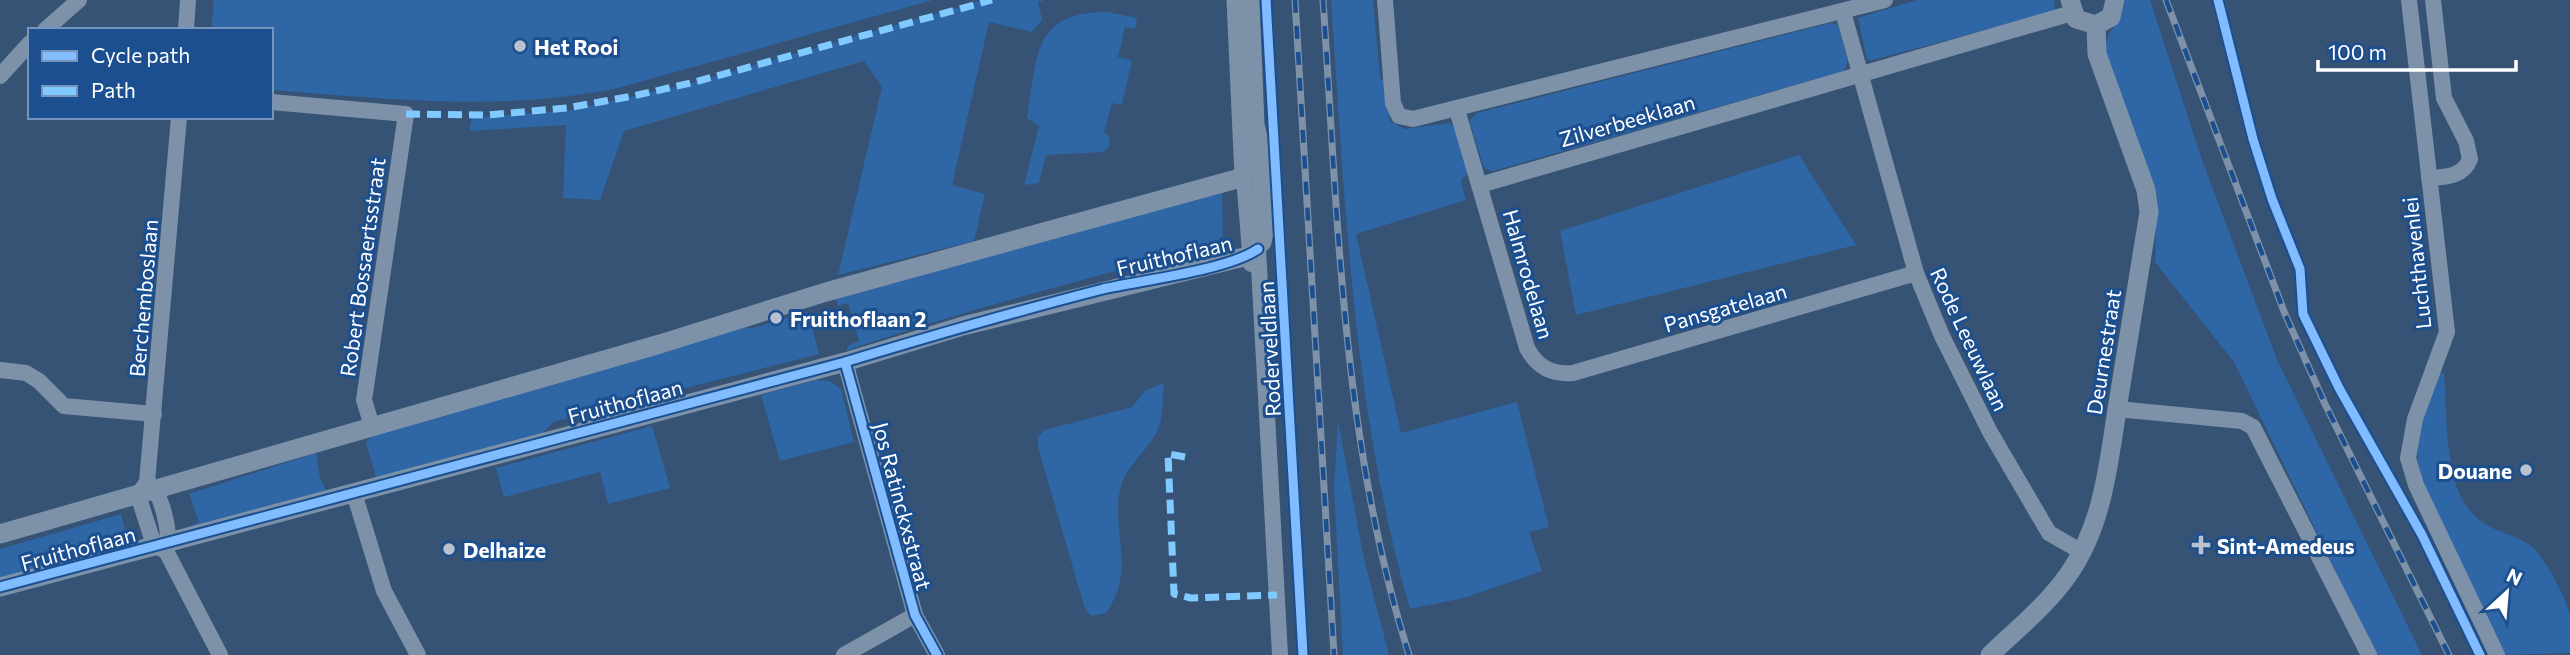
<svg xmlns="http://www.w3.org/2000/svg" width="2570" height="655" font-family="Commissioner,sans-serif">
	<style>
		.green { fill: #2f66a5 }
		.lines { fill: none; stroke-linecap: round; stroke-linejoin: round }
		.minor { stroke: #7d92a8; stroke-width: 16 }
		.tertiary { stroke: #7d92a8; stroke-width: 19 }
		.rail-casing { stroke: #7e92a7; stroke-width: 7 }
		.rail { stroke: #1b4f8f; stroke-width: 4.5; stroke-dasharray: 13; stroke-linecap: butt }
		.quiet { stroke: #80caff; stroke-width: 7; stroke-dasharray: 14 7; stroke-linecap: butt }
		.cycleway-casing { stroke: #1b4f8f; stroke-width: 13 }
		.cycleway { stroke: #80bcff; stroke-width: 9 }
		.poi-dot { fill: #b9c2ce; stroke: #1b4f8f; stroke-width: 2.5 }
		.labels { text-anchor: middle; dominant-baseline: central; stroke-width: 6; stroke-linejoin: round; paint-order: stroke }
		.poi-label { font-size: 21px; font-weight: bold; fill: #fff; stroke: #1b4f8f; text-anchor: start }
		.street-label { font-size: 21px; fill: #fff; stroke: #1b4f8f }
	</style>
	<rect width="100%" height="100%" fill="#365274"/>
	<g class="green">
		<path d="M214,0H933L618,88C504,112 386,99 271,90V30H211Z"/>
		<path d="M983,0H1045L1038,2L1042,20L1032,32L989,22L952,185L985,194L974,241L838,275L882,87L864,61L624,131L600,200L563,198L566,125L469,131L472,118L572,110L695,82Z"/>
		<path d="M1331,0H1373L1380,77L1385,83L1390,121L1405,129L1450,123L1456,129L1468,173L1461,181L1466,200L1356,234L1401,433L1517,402L1549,527L1529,532L1542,571L1464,598L1410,609C1353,411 1345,205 1331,0Z"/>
		<path d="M1917,0H2054L2055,11L1873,60L1867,59L1858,18Z"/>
		<path d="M2125,0H2150L2202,160L2278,362L2422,655H2376L2234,362L2155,262L2157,196L2106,52C2104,29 2124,22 2125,0Z"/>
		<path d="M1107,12L1137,18L1135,29L1125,27L1118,57L1132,60L1122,105L1112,103L1104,133L1110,137L1108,148L1103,152L1046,155L1039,183L1024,185L1039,126L1027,118C1038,57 1031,12 1107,12Z"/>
		<path d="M1831,23L1838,25L1848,61L1844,71L1493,171L1484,168L1469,121L1477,113Z"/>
		<path d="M1799,155L1856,245L1576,315L1560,231Z"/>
		<path d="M1222,186L1223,236C1188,267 1151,262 1108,273C1020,297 933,320 846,351L849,345L859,341L848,303L838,306L836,299Z"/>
		<path d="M808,312L819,354L553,422L542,434L378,483L366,443L371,436L747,324L749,329Z"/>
		<path d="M2440,373H2444C2447,410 2445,467 2462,499C2483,535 2504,527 2531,546C2544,555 2567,600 2570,616C2570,627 2570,641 2570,653L2505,655L2422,482C2410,440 2426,412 2440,373Z"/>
		<path d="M816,380L829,381L841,389L854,442L780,461L761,395Z"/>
		<path d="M1164,383C1163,396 1163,414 1159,427C1151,448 1128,463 1121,486C1109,527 1138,568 1106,613L1091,616L1085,609L1038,447V437L1045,430L1132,407L1146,390Z"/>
		<path d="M1338,421L1364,559L1389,655H1343L1334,489Z"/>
		<path d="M652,426L670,488L608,504L600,472L504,497L496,468Z"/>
		<path d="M316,453L320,478L329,496L190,533V526L199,522L189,494Z"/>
		<path d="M121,514L129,544L0,580V549Z"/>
	</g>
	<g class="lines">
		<g class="minor">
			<path d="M1385,0L1393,103L1399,116L1413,119L1885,0"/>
			<path d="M2409,0L2447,332L2415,419L2408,458L2416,485L2497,655"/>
			<path d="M1843,12L1916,273L1942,336L1990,432L2049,533L2082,552"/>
			<path d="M45,30L79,0"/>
			<path d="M186,30L188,0"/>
			<path d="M0,76L30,43"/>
			<path d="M271,102L406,114L364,400L372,426"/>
			<path d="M1457,110L1527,348C1537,367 1551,375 1573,373L1916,273"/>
			<path d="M179,117L147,482L138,495L154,545L166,551L220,655"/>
			<path d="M1244,177L1251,264"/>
			<path d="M2429,178C2445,177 2463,177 2470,159L2466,141L2444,98L2433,0"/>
			<path d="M1480,185L2072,13"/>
			<path d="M1258,249L1280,655"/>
			<path d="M845,362L915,615L937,655"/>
			<path d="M0,370L26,373L39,381L64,406L154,414"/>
			<path d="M2117,409L2242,421L2253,427L2369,655"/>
			<path d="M149,483C162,494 172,536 166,551"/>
			<path d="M354,493L384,591L418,655"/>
			<path d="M844,655L915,615"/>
		</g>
		<g class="tertiary">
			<path d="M2070,0L2076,19L2096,25L2111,17L2115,0"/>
			<path d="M0,534L660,344L826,292L1244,177L1236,0"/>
			<path d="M0,587L845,362L963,326L1248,256L1262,242L1265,228L1259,141L1255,125L1250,0"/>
			<path d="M1990,655C2016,630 2047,605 2068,575C2105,523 2109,457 2119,397C2129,335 2139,273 2149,212L2146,190L2097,54L2096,25"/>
		</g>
		<g class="rail-casing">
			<g id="rail">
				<path d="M1295,0L1334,655"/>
				<path d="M1323,0C1338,219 1342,444 1409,655"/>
				<path d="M2166,0L2285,314L2325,404L2449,655"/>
			</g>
		</g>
		<use href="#rail" class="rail"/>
		<g class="quiet">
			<path d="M406,114L487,115L567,108L633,96L695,82L992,0"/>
			<path d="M1185,457L1168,454L1174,594L1191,598L1277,595"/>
		</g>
		<g class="cycleway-casing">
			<g id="cycleway">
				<path d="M1266,0L1303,655"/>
				<path d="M2218,0L2253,139L2272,199L2300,269L2303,314L2339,388L2422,535L2480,655"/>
				<path d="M845,362L915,615L937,655"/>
				<path d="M0,587L845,362C931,336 1017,311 1103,289C1143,280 1228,270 1258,249"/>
			</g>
		</g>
		<use href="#cycleway" class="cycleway"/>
	</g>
	<g class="poi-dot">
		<circle cx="520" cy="46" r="7"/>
		<circle cx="776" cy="318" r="7"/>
		<circle cx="2526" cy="470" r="7"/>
		<path d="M2197.5 534.5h7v7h7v7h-7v7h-7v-7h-7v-7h7z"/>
		<circle cx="449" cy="549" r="7"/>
	</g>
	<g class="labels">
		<g class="poi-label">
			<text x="534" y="46">Het Rooi</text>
			<text x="790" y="318">Fruithoflaan 2</text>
			<text x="2512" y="470" text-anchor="end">Douane</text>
			<text x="2217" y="545">Sint-Amedeus</text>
			<text x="463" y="549">Delhaize</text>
		</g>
		<g class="street-label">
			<text transform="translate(1627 120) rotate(-16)">Zilverbeeklaan</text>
			<text transform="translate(1174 255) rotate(-13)">Fruithoflaan</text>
			<text transform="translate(2416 263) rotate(-96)">Luchthavenlei</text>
			<text transform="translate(362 267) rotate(-82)">Robert Bossaertsstraat</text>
			<text transform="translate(1529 274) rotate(74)">Halmrodelaan</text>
			<text transform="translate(143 298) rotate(-85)">Berchemboslaan</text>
			<text transform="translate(1725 307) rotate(-16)">Pansgatelaan</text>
			<text transform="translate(1970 339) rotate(65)">Rode Leeuwlaan</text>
			<text transform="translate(1269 349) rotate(-93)">Roderveldlaan</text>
			<text transform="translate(2103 352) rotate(-81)">Deurnestraat</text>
			<text transform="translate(625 401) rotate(-15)">Fruithoflaan</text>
			<text transform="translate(903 506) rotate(75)">Jos Ratinckxstraat</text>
			<text transform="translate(78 548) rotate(-15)">Fruithoflaan</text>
		</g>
	</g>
	<rect x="28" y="28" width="245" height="91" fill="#1b4f8f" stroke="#7695bc" stroke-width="2"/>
	<rect x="42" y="51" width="35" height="10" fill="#80bcff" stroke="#7695bc" stroke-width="2"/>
	<text x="91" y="63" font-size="21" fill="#ffffff">Cycle path</text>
	<rect x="42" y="86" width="35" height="10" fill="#80caff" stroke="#7695bc" stroke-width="2"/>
	<text x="91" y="98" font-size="21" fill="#ffffff">Path</text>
	<g transform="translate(2507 592) rotate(26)" stroke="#1b4f8f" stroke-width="5" paint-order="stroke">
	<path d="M0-5L12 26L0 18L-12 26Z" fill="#ffffff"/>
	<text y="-10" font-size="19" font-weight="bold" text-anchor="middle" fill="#ffffff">N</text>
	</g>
	<path d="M2318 60v10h198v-10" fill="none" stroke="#ffffff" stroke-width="3.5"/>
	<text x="2328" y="60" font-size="21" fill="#ffffff" stroke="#1b4f8f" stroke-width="5" paint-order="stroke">100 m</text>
</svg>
